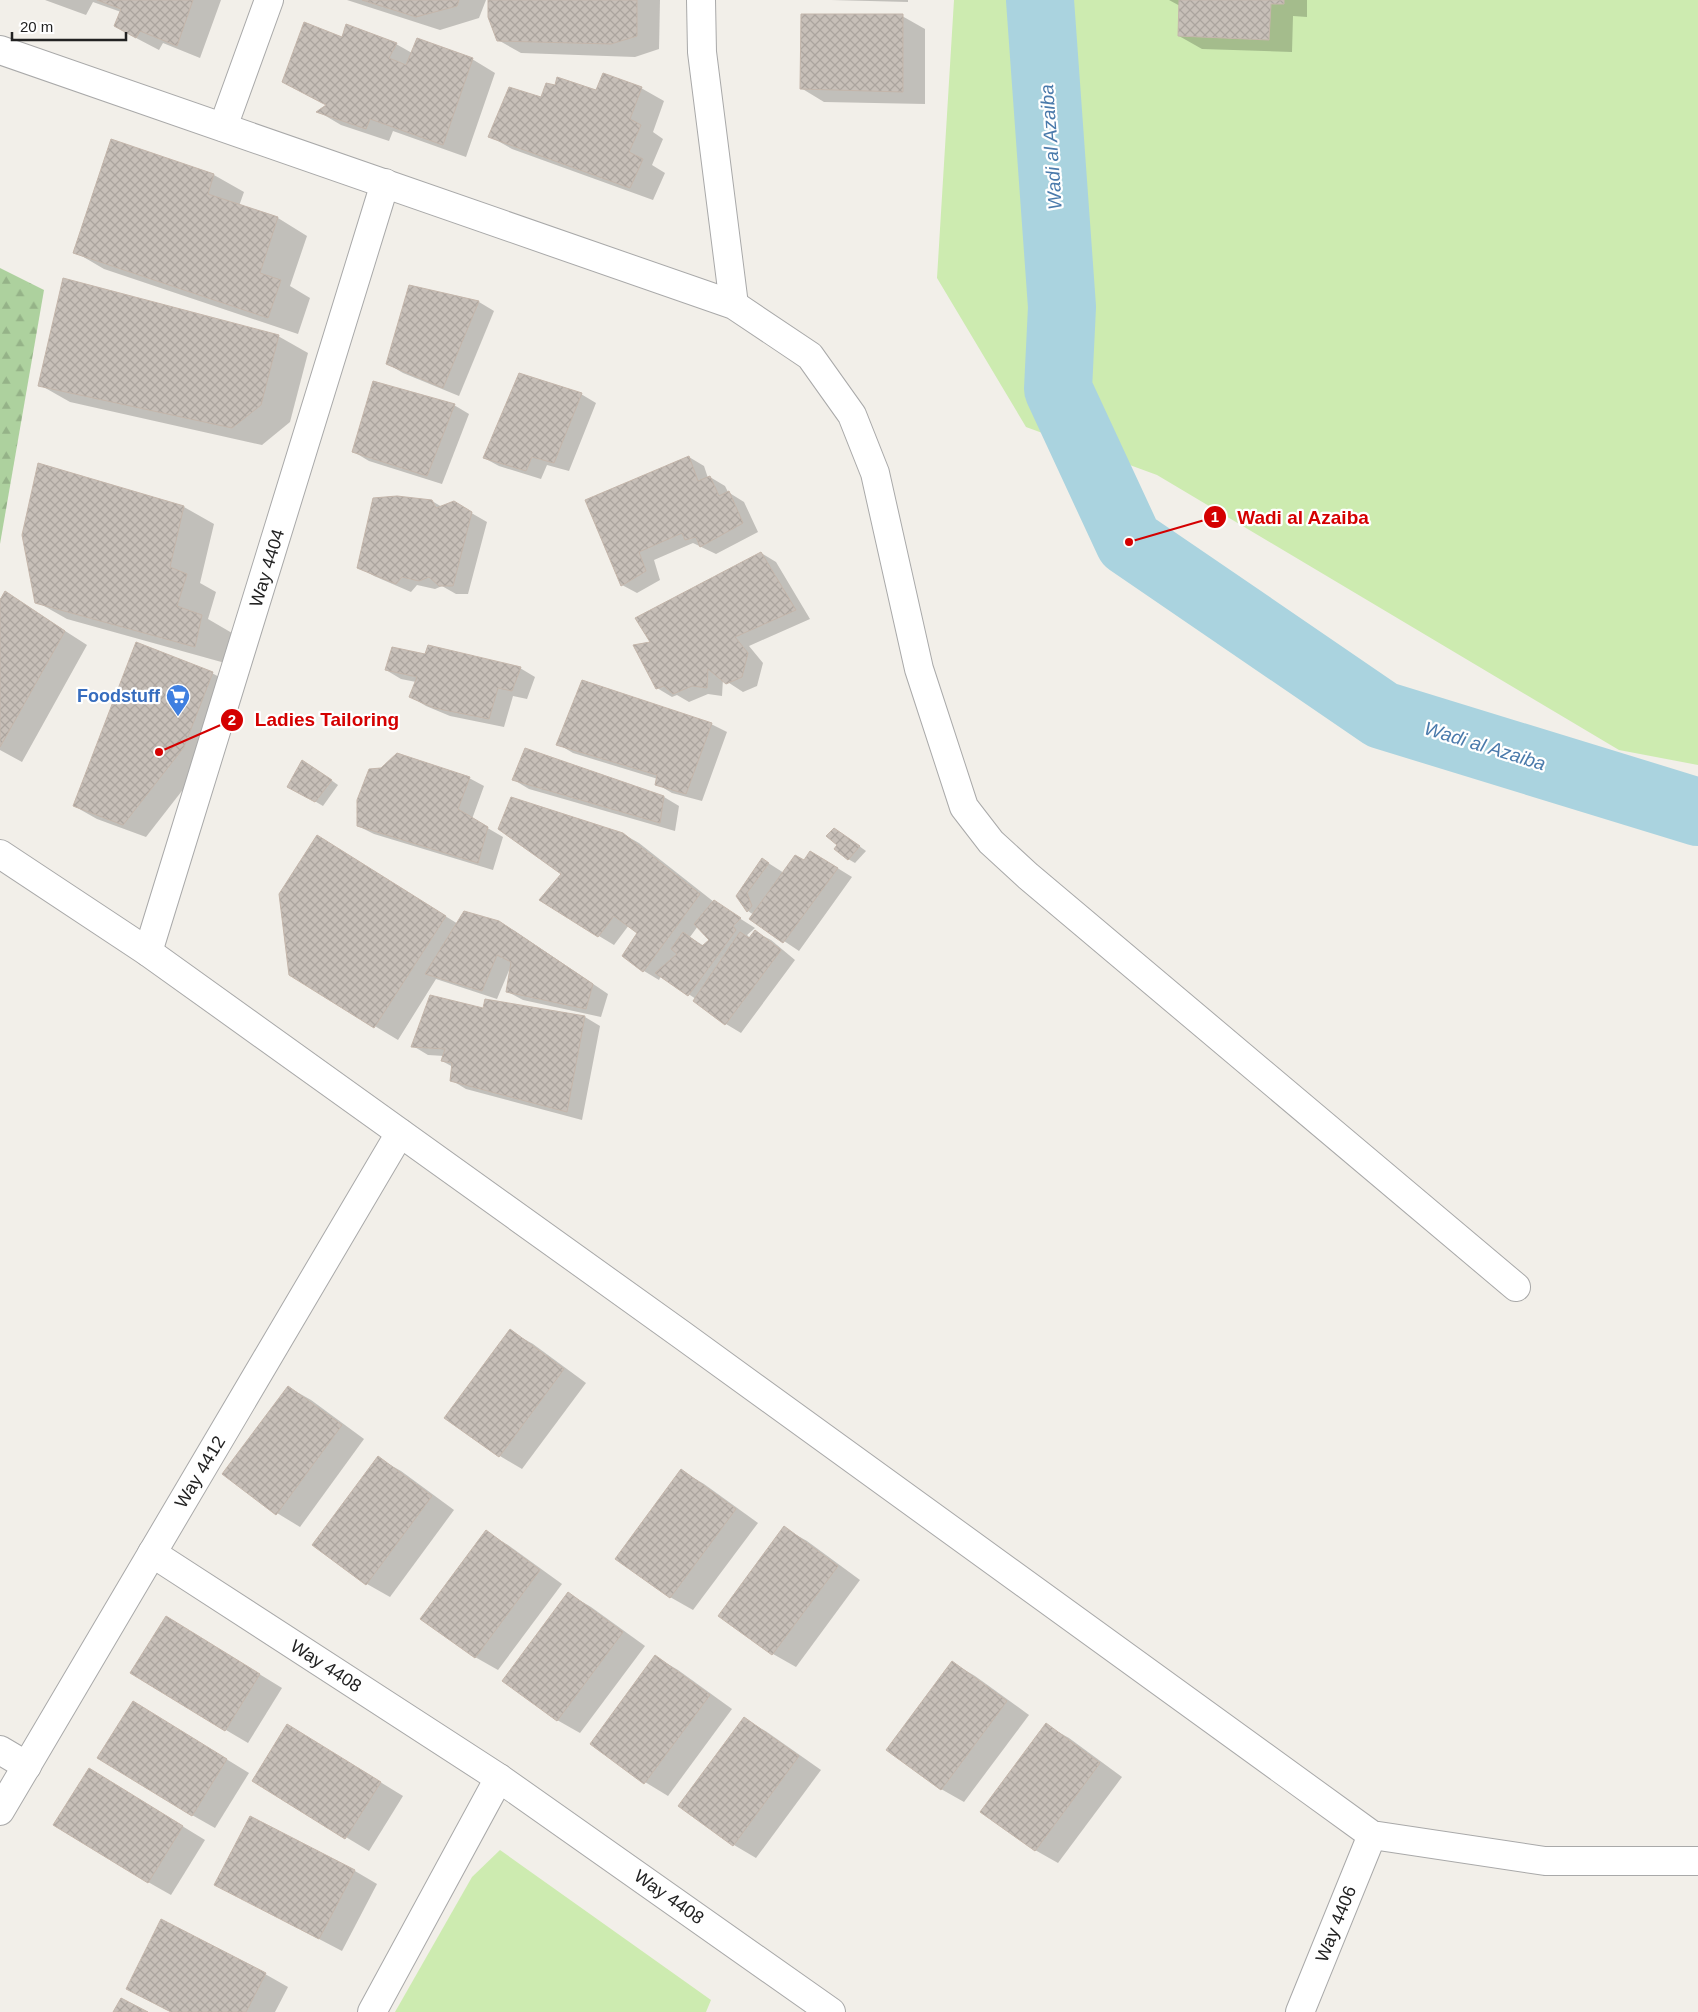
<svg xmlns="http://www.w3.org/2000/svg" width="1698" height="2012" font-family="Arial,sans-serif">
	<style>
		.grass { fill: #cdebb0 }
		.forest { fill: url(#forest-firs) }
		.shadow { fill: #0003; fill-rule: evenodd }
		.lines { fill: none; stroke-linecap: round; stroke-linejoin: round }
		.river { stroke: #aad3df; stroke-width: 68 }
		.building { fill: url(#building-cross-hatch); stroke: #c4b6ab }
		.minor-casing { stroke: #a9a9a9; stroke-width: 30 }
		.minor { stroke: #fff; stroke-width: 28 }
		.labels { text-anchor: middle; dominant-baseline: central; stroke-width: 4.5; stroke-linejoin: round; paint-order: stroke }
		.street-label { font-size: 18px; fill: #222; stroke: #fff }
		.shop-label { font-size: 18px; font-weight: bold; fill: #366cbe; stroke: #fff; text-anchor: end }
		.water-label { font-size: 19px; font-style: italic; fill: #4a7aab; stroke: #fff }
		.leader { fill: none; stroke: #d40000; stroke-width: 2 }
		.callout-dot { fill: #d40000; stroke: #fff; stroke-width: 2 }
		.mark-label { font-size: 15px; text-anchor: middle; font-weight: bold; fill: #fff }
		.callout-label { font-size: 19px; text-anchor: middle; font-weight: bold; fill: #d40000; stroke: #fff; stroke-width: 4.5; stroke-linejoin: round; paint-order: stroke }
	</style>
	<defs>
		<pattern id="forest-firs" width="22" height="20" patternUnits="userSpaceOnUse" patternTransform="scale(1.25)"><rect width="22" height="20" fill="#add19e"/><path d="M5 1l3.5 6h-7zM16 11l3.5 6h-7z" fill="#95b388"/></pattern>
		<pattern id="building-cross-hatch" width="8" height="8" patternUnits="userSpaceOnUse" patternTransform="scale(1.25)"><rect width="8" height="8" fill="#c7bfb8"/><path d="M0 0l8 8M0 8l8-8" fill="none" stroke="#aba49e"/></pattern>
	</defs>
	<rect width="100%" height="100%" fill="#f2efe9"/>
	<g class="grass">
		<path d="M954,0H1698V765L1619,750L1157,475L1026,427L937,278Z"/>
		<path d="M500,1850L711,2000L706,2012H395L472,1877Z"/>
	</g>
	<path class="forest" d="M0,268L44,290L0,544Z"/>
	<g class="shadow">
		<path d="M45,0H221L200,58L163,43L159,50L138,39L115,26L121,12L93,2L86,15Z"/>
		<path d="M347,0H486L479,18L440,30Z"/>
		<path d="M489,0H660L659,49L635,57L521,53L498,40Z"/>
		<path d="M831,0H908V2Z"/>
		<path d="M1169,0H1307V17L1293,16L1292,52L1202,49L1179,36L1180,6Z"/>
		<path d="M902,16L925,29V104L824,102L801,88Z"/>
		<path d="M343,39L396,44L412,53L472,59L495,73L466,157L393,131L389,141L341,125L319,112L327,106Z"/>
		<path d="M641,88L664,101L653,132L663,139L652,165L665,173L653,200L512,149L489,136L542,98Z"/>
		<path d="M112,141L214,175L244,192L239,206L278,218L307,236L290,286L310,298L298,334L104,269L75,252Z"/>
		<path d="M410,287L479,302L494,311L459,396L403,373L388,364Z"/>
		<path d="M278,336L308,353L290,422L262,445L70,402L40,385Z"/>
		<path d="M581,394L596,403L569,471L547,465L541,479L499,466L484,458Z"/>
		<path d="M454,405L469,414L442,484L369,461L354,452Z"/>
		<path d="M689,457L704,466L708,478L710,477L725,486L728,492L744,502L758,532L716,554L693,543L654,560L660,580L637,593L622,585L586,500Z"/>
		<path d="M39,465L184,507L214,524L200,583L216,592L208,619L232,633L225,663L67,619L37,602Z"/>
		<path d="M432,501L442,507L454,503L487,522L468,594H456L442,586L435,589L417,585L411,592L374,576L358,567Z"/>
		<path d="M761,553L776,562L810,619L749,646L763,663L757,686L743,692L723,679L722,696L708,694L689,702L677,695L672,697L657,688Z"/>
		<path d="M6,593L87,645L22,762L0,750V598L2,599Z"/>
		<path d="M520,668L535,677L527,699L513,696L504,727L450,716L426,706L411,697L416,682L401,679L386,670Z"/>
		<path d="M212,673L235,686L206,760L146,837L97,819L74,806Z"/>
		<path d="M711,724L727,732L702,801L672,793L657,784L658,779L573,753L558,744Z"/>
		<path d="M526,750L664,797L679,806L675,831L529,789L514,780Z"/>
		<path d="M310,765L338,785L323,806L289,786Z"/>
		<path d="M469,778L484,786L472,819L503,837L493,870L374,834L358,826Z"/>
		<path d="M841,833L866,851L855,863L848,859L838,844Z"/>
		<path d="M623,834L639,843L714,902L755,928L747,935L750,938L756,932L771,940L795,960L741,1033L726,1024L695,1001L696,999L661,976L659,980L644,971L624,956L639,933L629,925L614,945L599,936ZM698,926L710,940L704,946L690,937Z"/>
		<path d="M340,850L458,924L499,922L515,931L608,994L601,1017L523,1000L508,992L510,968L497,999L436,979L398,1040L290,975Z"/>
		<path d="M762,859L784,873L804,861H826L852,877L799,951L751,919L754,915L748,911L737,896Z"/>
		<path d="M484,1009L585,1017L600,1026L582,1120L466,1089L451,1080L453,1067L442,1061L444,1056L428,1055L413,1046Z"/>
		<path d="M510,1331L533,1344L586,1383L522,1469L500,1456Z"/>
		<path d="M288,1387L311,1400L364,1439L300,1527L277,1513Z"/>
		<path d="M378,1458L401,1471L454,1510L390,1597L367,1584L314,1544Z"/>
		<path d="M682,1471L704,1484L758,1523L693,1610L670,1597Z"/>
		<path d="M784,1528L807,1541L860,1580L796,1667L773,1654L720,1615Z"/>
		<path d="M486,1532L508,1545L562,1584L498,1670L475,1657Z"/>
		<path d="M569,1594L591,1607L645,1646L580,1733L557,1720Z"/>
		<path d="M167,1617L282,1688L248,1743L226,1730Z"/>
		<path d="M656,1657L678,1670L732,1709L668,1796L645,1782Z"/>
		<path d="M953,1663L975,1676L1029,1715L964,1802L941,1789Z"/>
		<path d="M156,1716L249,1773L215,1828L192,1815Z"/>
		<path d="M745,1719L767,1732L821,1770L756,1858L734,1845Z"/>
		<path d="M1046,1725L1069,1738L1122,1777L1058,1863L1035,1850Z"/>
		<path d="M310,1739L403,1796L369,1851L253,1781Z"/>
		<path d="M112,1783L205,1840L171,1895L148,1882Z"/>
		<path d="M355,1871L377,1884L342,1951L216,1885Z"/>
		<path d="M265,1974L288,1987L275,2012H171L128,1989Z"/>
	</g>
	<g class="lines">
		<path class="river" d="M1040,0L1062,307L1058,389L1129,542L1382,715L1698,812"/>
	</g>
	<g class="building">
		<path d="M97,0H193L177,46L140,31L136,38L114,26L121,9Z"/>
		<path d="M362,0H459L457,6L416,17Z"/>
		<path d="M488,0H637V36L611,44L497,41L488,17Z"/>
		<path d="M1179,0H1284V4H1271L1269,40L1178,36Z"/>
		<path d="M801,14H903V92L800,89Z"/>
		<path d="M304,22L342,37L346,24L397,43L389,58L406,65L417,38L473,58L443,145L370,119L366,129L316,112L326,105L282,82Z"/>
		<path d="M603,73L642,87L630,119L641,125L629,152L643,159L630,188L488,137L509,87L541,97L546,83L555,85L557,77L596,90Z"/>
		<path d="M111,139L214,174L208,194L278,217L260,273L281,280L268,318L73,253Z"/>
		<path d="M63,278L279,335L261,405L232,428L38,386Z"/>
		<path d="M409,285L479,301L443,388L386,364Z"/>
		<path d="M519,373L582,393L554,463L532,457L526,471L483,458Z"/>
		<path d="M373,381L455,404L427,476L352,452Z"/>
		<path d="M689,456L698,481L710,476L719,496L729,491L743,523L700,547L696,537L685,540L682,533L639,552L646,571L621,586L585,500Z"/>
		<path d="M38,463L184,506L170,567L187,574L177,606L202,615L195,647L35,603L22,535Z"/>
		<path d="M397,496L432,500L436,508L454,501L472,512L453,586H439L429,577L419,581L402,577L396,584L357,568L373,498Z"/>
		<path d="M761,552L796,610L735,637L748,653L742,677L726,684L708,669L707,688L692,686L673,694L664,686L656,689L633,645L650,642L635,618Z"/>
		<path d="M5,591L65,631L0,747V600Z"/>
		<path d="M136,642L213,672L184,747L123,825L73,806Z"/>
		<path d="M428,645L521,667L512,691L498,688L489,719L434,708L409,697L417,677L385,670L392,647L425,654Z"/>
		<path d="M582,680L712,723L686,794L655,785L657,775L556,745Z"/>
		<path d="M525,748L664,796L660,823L512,780Z"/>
		<path d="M397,753L470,777L458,809L488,827L478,863L357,826V800L369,769L381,768Z"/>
		<path d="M302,760L332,780L315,802L287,787Z"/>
		<path d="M511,797L623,833L700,894L643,972L622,956L637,933L614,916L598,937L539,900L561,874L498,829Z"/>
		<path d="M834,828L860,846L848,860L834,849L837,845L826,836Z"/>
		<path d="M317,835L446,916L374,1028L289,975L279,894Z"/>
		<path d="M810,851L838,868L783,943L749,919L795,855L804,860Z"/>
		<path d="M762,858L769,863L747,893L752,906L747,912L736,896Z"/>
		<path d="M714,900L741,918L733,926L736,930L688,996L655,973L677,954L671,949L683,932L702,946L709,940L694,924Z"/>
		<path d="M464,911L499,921L593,984L586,1009L506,992L511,962L497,955L482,991L425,974Z"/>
		<path d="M755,930L781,950L725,1025L693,1001L740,932L749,938Z"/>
		<path d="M430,995L483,1008L485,999L585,1016L567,1112L450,1081L452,1063L441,1061L445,1049L411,1047Z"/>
		<path d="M510,1329L564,1369L499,1457L444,1418Z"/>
		<path d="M288,1386L342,1425L276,1515L222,1474Z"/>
		<path d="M378,1456L432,1496L366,1585L312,1545Z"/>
		<path d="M681,1469L736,1509L670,1598L615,1559Z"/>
		<path d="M784,1526L838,1566L772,1655L718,1616Z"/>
		<path d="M486,1530L540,1570L475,1658L420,1619Z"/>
		<path d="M568,1592L623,1632L557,1721L502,1681Z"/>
		<path d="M166,1616L260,1674L225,1731L130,1673Z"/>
		<path d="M655,1655L710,1695L644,1784L590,1744Z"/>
		<path d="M952,1661L1007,1701L941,1790L886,1750Z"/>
		<path d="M133,1701L227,1759L192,1816L97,1758Z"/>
		<path d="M744,1717L799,1756L733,1846L678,1806Z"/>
		<path d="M1046,1723L1100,1763L1035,1851L980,1812Z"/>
		<path d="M287,1724L381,1782L345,1839L252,1781Z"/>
		<path d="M89,1768L183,1826L148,1883L53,1825Z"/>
		<path d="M250,1816L355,1870L319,1939L214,1885Z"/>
		<path d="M161,1919L266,1973L246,2012H171L126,1989Z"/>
		<path d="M121,1998L148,2012H113Z"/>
	</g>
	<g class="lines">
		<g class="minor-casing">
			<g id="minor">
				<path d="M701,0L702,52L734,305"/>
				<path d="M0,50L734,305L810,356L852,415L875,473L919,669L964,807L991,842L1028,876L1516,1287"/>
				<path d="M223,127L269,0"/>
				<path d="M0,854L148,952L682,1335L1372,1835L1545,1861H1698"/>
				<path d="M148,952L385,183"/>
				<path d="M152,1553L499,1778L831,2012"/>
				<path d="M0,1750L27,1766"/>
				<path d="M0,1811L400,1133"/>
				<path d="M372,2012L499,1778"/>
				<path d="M1300,2012L1372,1835"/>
			</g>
		</g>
		<use href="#minor" class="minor"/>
	</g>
	<defs>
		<g id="supermarket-pin" transform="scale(1.25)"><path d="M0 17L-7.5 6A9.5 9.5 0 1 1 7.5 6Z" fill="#3f7fe0" stroke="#fff"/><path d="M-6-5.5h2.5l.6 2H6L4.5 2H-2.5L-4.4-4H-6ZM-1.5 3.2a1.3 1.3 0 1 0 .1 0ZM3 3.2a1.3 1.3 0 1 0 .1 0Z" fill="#fff"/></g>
	</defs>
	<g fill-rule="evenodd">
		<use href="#supermarket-pin" x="178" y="696"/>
	</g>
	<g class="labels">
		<g class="street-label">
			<text transform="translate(267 568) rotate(-73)">Way 4404</text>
			<text transform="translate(200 1472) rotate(-59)">Way 4412</text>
			<text transform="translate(326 1666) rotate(33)">Way 4408</text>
			<text transform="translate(669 1897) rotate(35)">Way 4408</text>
			<text transform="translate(1336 1924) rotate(-68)">Way 4406</text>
		</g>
		<g class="shop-label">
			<text x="160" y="696">Foodstuff</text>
		</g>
		<g class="water-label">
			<text transform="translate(1051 147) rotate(-94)">Wadi al Azaiba</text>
			<text transform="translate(1485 746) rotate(17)">Wadi al Azaiba</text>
		</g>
	</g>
	<path class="leader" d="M1129 542L1215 517M159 752L232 720"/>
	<g class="callout-dot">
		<circle cx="1129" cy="542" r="5"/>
		<circle cx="159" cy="752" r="5"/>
		<circle cx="1215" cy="517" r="12"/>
		<circle cx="232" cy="720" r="12"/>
	</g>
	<g class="mark-label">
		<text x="1215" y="522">1</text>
		<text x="232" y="725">2</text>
	</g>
	<g class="callout-label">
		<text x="1303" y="524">Wadi al Azaiba</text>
		<text x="327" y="726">Ladies Tailoring</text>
	</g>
	<path d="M12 32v8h114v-8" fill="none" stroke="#222222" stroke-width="2.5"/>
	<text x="20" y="32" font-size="15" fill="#222222" stroke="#ffffff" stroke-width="4" paint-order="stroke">20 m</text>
</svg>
